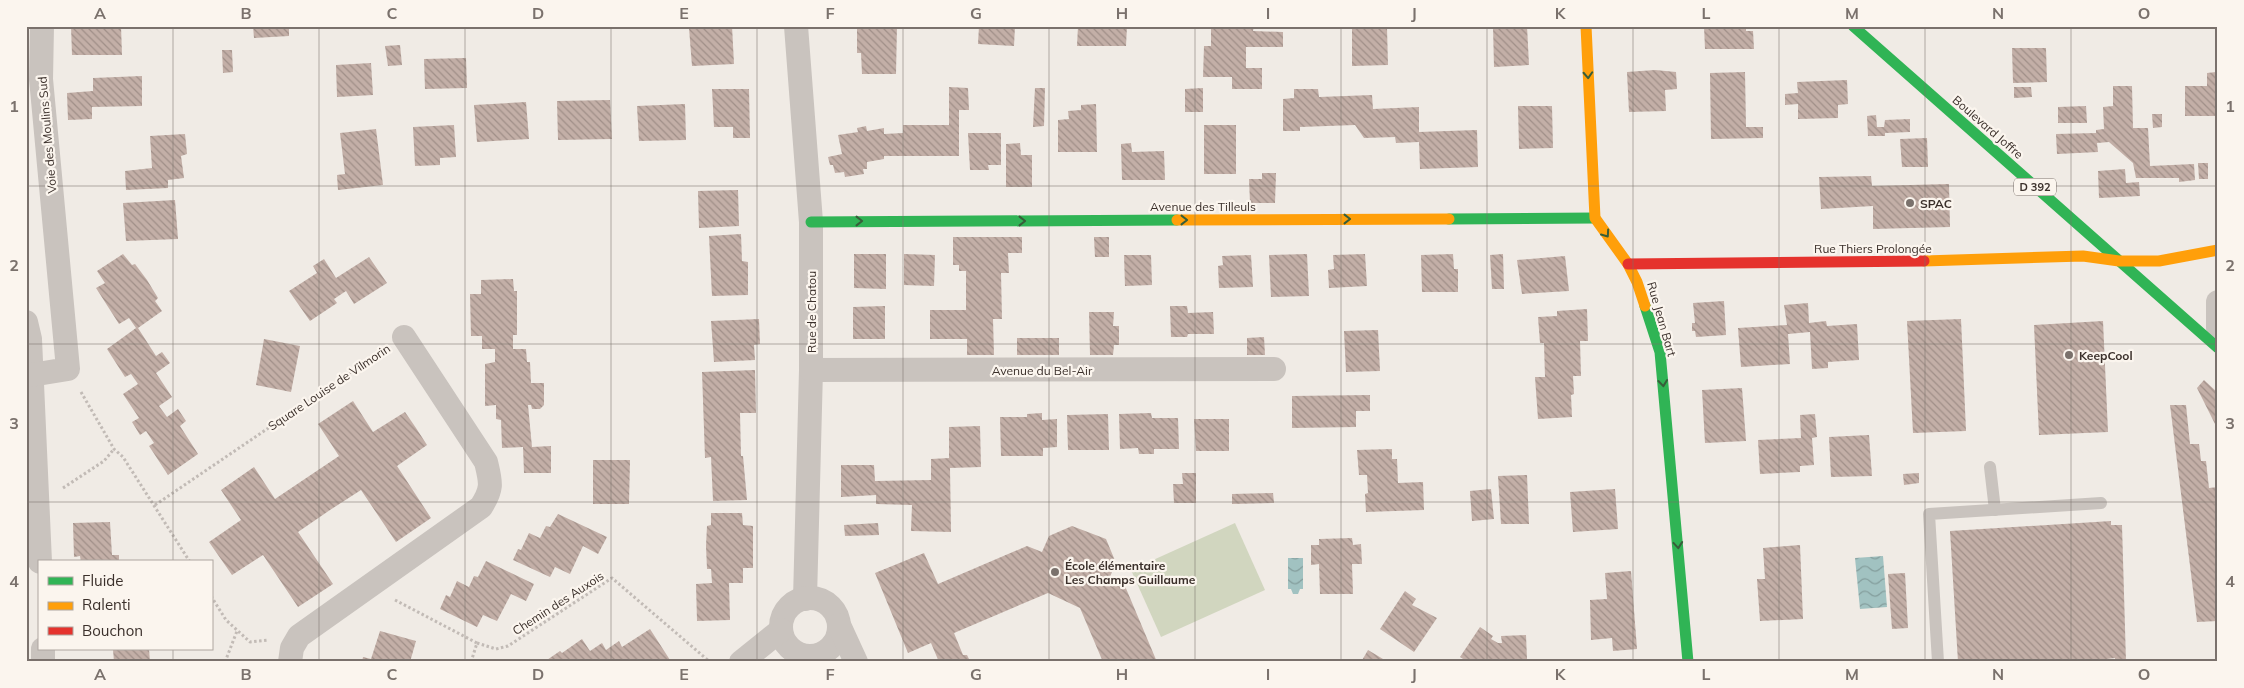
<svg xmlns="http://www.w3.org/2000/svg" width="2244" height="688" font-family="Mulish,sans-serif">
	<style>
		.pitch { fill: #d1d6bf }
		.water { fill: url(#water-waves) }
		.building { fill: url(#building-back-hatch) }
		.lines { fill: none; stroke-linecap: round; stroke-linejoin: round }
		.path { stroke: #c2bbb6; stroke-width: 3; stroke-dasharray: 2.5 2.5; stroke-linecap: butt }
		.lane { stroke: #c9c3be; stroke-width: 12 }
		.street { stroke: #c9c3be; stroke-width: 24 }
		.fast { stroke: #30b455; stroke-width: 11 }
		.slow { stroke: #ff9f0a; stroke-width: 11 }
		.jam { stroke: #e5322d; stroke-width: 11 }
		.oneway { stroke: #375e3a }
		.grid { fill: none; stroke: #7a716c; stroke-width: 1; stroke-opacity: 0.55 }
		.poi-dot { fill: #7a716c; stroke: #fbf5ee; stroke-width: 2 }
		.labels { text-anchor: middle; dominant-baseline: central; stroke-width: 4.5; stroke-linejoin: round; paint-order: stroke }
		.shield { fill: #fbf5ee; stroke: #756b66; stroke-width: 1 }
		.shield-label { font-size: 11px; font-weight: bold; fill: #3b302b }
		.street-label { font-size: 12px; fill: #3b302b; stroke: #fbf5ee }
		.poi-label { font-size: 12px; font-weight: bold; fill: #3b302b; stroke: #fbf5ee; text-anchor: start }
		.neatline { fill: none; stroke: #7a716c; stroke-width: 2 }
		.grid-label { font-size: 16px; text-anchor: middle; font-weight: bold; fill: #7a716c }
	</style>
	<defs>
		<pattern id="water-waves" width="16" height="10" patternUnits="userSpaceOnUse" patternTransform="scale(1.25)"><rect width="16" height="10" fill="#a1c2c1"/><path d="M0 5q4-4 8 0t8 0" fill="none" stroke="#849e9d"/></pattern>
		<pattern id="building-back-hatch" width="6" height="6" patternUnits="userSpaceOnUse" patternTransform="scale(1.25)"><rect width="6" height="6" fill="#c3afa7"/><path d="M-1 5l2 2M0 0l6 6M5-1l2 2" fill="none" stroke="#a08f88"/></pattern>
	</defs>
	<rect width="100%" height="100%" fill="#f0ebe5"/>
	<path class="pitch" d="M1235,523L1265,590L1161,637L1131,570Z"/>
	<g class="water">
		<path d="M1883,556L1887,607L1860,609L1855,558Z"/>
		<path d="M1288,558H1303V589H1300L1298,594H1293L1291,589H1288Z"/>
	</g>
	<g class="building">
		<path d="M71,26H121L122,55H72Z"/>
		<path d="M253,26H289V36L254,38Z"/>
		<path d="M732,26L734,64L692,66L689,28Z"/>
		<path d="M857,26H897L896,74H862L861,53H857Z"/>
		<path d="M979,26H1015L1014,46L978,44Z"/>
		<path d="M1078,26H1127L1126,46H1077Z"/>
		<path d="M1211,26H1254L1253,31L1283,32V47H1246V68H1262V89H1232V77H1203L1204,46H1211Z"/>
		<path d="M1371,26H1394L1387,28L1388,65L1352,66V28Z"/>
		<path d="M1493,26H1527L1529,65L1494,67Z"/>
		<path d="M1704,26H1746V31H1753L1754,49H1705Z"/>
		<path d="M400,45L402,65L388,66L385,46Z"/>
		<path d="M2012,48H2046L2047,82L2013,83Z"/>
		<path d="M222,50H232L233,72L223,73Z"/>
		<path d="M466,58L467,88L425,89L424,59Z"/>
		<path d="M371,63L373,95L337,97L336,65Z"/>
		<path d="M1655,70L1676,72L1677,89L1665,90L1666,111L1629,112L1627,72Z"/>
		<path d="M1745,72L1746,127H1763V138L1711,139L1710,73Z"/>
		<path d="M2216,72L2218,116H2185V86H2207V73Z"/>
		<path d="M142,76V106L92,107V119L68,120L67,93L93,91V78Z"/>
		<path d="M1847,80L1848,104L1838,105V118L1798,119V104L1785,105V94L1798,93L1797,82Z"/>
		<path d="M2113,86H2132L2133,128H2148L2150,166L2194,164L2195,180L2179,182V178H2136L2133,163L2109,142L2097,143L2098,152L2057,154L2056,134L2096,133V130L2104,129L2103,107L2113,106Z"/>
		<path d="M949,87L968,88L969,110H959V156H884V159L867,162V169H863L864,174L845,177L844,172L835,173L833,165H830L828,157L842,154L838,135L858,132L857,128L866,126L867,131L884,128V134L903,133V125H949Z"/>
		<path d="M2014,87H2031L2032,97L2014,98Z"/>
		<path d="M1035,88H1045L1044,126L1033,127Z"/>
		<path d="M1203,88V112H1185V89Z"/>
		<path d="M712,89H749L750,138H733V127H714Z"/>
		<path d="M1294,89H1318L1319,97L1372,95L1373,109L1419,107V132L1477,130L1478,167L1420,169L1419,142L1396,143L1395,137L1364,138L1355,125L1300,127V131H1283V99L1294,98Z"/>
		<path d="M610,100L612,139L558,140L557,101Z"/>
		<path d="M526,102L529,139L477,142L474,105Z"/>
		<path d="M685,104L686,140L639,141L637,106Z"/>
		<path d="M1096,104L1097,152H1058V120L1069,119L1068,111L1081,110V105Z"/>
		<path d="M1518,106H1552L1553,148L1519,149Z"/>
		<path d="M2086,106L2087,123H2058V107Z"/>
		<path d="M2152,114H2162V127L2153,128Z"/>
		<path d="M1876,115L1877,127H1884L1885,120L1910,119V132L1885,133V136H1868L1867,116Z"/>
		<path d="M454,125L456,157L440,158V165L415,166L413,127Z"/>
		<rect x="1204" y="125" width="32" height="49"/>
		<path d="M376,129L383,185L338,190L337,175L345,174L340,133Z"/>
		<path d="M968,133H1001V165H988L989,170H970Z"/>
		<path d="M185,134L187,154L181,156L184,178L168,180V188L126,190L125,171L152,168L150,136Z"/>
		<path d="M1927,138L1928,167H1902L1900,139Z"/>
		<path d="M1020,143L1021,155H1032V187H1006V144Z"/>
		<path d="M1131,143L1132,152L1164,151L1165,180H1122L1121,144Z"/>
		<path d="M2198,163H2208V179H2199Z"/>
		<path d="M2125,169L2126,183L2139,182L2140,196L2099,198L2098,171Z"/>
		<path d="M1262,173H1276L1275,203H1250L1249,179H1262Z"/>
		<path d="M1871,176L1872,186L1949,184L1950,227L1873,229V206L1821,209L1819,177Z"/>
		<path d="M738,190L739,226L699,228L698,191Z"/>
		<path d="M175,200L178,239L126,241L123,203Z"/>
		<path d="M741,234L742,261L748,262V295L712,296L709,236Z"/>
		<path d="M953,237H1022V253H1008L1009,273H1001L1002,319H993L994,355H967V339H930V310H966V271H959V265H953Z"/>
		<path d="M1094,237H1109V257H1095Z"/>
		<path d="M123,254L132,265L135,264L147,280L158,298L155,301L162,311L138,328L156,356L162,352L170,363L156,373L172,397L159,406L167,417L178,409L186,421L180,426L198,454L168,475L149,446L154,443L146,431L140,435L132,422L139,418L123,394L138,384L131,374L125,377L107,349L136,328L129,318L119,324L96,288L105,283L97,271Z"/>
		<path d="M854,254H886V289L854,288Z"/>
		<path d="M904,254L935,255L934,286L904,285Z"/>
		<path d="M1307,254L1309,296L1271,297L1269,255Z"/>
		<path d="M1365,254L1367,286L1329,288L1328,270L1334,269L1333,255Z"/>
		<path d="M1453,254L1454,269H1458V292H1422L1421,255Z"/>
		<path d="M1503,254L1504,289H1492L1490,255Z"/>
		<path d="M1124,255H1151L1152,285L1125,286Z"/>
		<path d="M1251,255L1253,287L1219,288L1218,266L1223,265L1222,256Z"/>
		<path d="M1565,256L1569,291L1522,294L1517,260Z"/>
		<path d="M369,257L387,283L354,304L346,291L334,299L337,303L310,321L289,291L317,273L313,266L324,259L336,278Z"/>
		<path d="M513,279L514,291H517V335H513V349H526L527,362H530L531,383H544V405L540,409H532L531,405H528L532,447L551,446V473H524L523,447L502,448L501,420L496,419V405L485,406V364L495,362V349H482V336H471L470,294H481V280Z"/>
		<path d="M1724,301L1726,335L1696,337L1695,331H1692V323H1695L1693,303Z"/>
		<path d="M1808,303L1809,323L1826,321L1827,326L1857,324L1859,360L1828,362V368L1812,369L1810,332L1788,334L1790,364L1741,367L1738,328L1787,325L1784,305Z"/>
		<path d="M885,306V339H853V307Z"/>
		<path d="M1170,306H1187L1188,313L1213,312L1214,334H1188L1187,337H1171Z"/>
		<path d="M1587,309L1588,341H1580L1581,376H1573L1574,394L1571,395L1572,417L1538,419L1535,377H1545L1544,343H1540L1538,317L1557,316V311Z"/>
		<path d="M1089,312H1114L1113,326H1119V345H1114L1113,355H1090Z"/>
		<path d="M759,319L760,344L754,345L755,360L714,362L711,321Z"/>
		<path d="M1961,319L1966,431L1913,433L1907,321Z"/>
		<path d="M2103,321L2108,432L2039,435L2034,325Z"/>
		<path d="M1378,330L1380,371L1346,372L1344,331Z"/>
		<path d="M1264,337L1265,355H1247V338Z"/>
		<rect x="1017" y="338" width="42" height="17"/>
		<path d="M264,339L300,346L291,392L256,385Z"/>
		<path d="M755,370L756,413H740L741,456H743L747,500L713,501L711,457L705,458L702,372Z"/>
		<path d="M2204,380L2218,393V430L2197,388Z"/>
		<path d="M1742,388L1746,441L1705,443L1702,390Z"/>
		<path d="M1370,395V411H1356V427L1292,428V396Z"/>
		<path d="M353,401L373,432L405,412L416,428L427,445L397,466L431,518L396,542L361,490L330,510L298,532L333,584L298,607L263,555L232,575L209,542L241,520L221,490L254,467L275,499L339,456L318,424Z"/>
		<path d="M2170,405H2186L2190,444H2199L2201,461H2206L2209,488L2218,487V621L2197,622Z"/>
		<path d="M1042,413V420L1057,419V447L1043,448V456H1001L1000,417H1027V414Z"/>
		<path d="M1151,413L1152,418H1178L1179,449H1154V454H1139L1138,448L1120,449L1119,414Z"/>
		<path d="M1108,414L1109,450H1068L1067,415Z"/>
		<path d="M1815,414L1817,437L1812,438L1814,465L1800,466V472L1760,474L1758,440L1801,438L1800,415Z"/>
		<path d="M1194,419H1229V451H1196Z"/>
		<path d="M980,426L981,467L950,468L951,532L911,531L912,505L876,504V495L841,497V465H874L875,481L931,480V459L949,458V427Z"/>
		<path d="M1869,435L1872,476L1831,477L1829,437Z"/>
		<path d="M1392,449V459H1397L1398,483L1423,482L1424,510L1366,512L1365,494L1368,493L1367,475H1359L1357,450Z"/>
		<path d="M593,460H630L629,504H593Z"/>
		<path d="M1182,473H1196V503H1174L1173,484H1183Z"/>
		<path d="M1919,473V483L1904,485L1903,474Z"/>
		<path d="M1527,475L1529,524H1501L1498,476Z"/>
		<path d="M1491,489L1494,519L1472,521L1470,491Z"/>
		<path d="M1615,489L1618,529L1573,532L1570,492Z"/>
		<path d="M1273,493L1274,503L1232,504V494Z"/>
		<path d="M711,513H742L743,525L753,526V568H743V583H729L730,620L697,621L696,584L712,583L711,569H707L706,546L707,526L711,525Z"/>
		<path d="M558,514L607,537L598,554L583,546L570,574L555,567L550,577L513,560L518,549L521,550L529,533L540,538L546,526L550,527Z"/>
		<path d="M2111,521V525H2122L2126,662H2115V658L2107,659L2108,662H1958L1950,531Z"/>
		<path d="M110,522L112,555H119V562H81L80,556L74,557L73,523Z"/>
		<path d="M878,523L879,535L845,536L844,525Z"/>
		<path d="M1072,526L1106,539L1116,563L1109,579L1125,586L1157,662H1103L1080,608L1048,593L954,633L963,655H967L970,661L976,659L984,662H939L931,643L908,653L875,573L924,553L938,584L1027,546L1042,552L1049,536Z"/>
		<path d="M1352,538L1353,545L1361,544L1362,564H1352L1353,594H1320L1319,564L1311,565V545H1319V539Z"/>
		<path d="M1800,545L1803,619L1760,621L1757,579H1765L1763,548Z"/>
		<path d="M486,561L534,584L526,601L511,594L497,621L483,615L477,627L440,609L446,595L450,597L457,581L469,587L474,576L478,577Z"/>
		<path d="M1631,571L1637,649L1613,651L1612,638L1591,640L1590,600L1607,599L1605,573Z"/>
		<path d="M1905,573L1908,628L1892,629L1888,574Z"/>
		<path d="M1405,591L1416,599L1412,605L1437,618L1414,652L1380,629Z"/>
		<path d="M1480,627L1493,636L1491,639L1498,643H1502L1501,636L1526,635L1527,659H1522L1523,662H1468L1460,657Z"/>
		<path d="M650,629L670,660L667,662H544L560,651L562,653L582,639L590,651L602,643L606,650L619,641L622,647Z"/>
		<path d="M380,631L416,641L410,662H362L363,657L371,659Z"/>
		<path d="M113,649H149L150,662H114Z"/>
		<path d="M1368,650L1388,662H1361Z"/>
	</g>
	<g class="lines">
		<g class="path">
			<path d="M81,392L114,449L123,457L190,562"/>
			<path d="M63,488L104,461L114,449"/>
			<path d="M155,505L382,351"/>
			<path d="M211,596L226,620L250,642L268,640"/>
			<path d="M395,600L477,643L471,662"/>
			<path d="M477,643L496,649L508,646L612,578L710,662"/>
			<path d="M225,662L237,631"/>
			<path d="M805,662L806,656"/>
		</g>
		<g class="lane">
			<path d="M1990,467L1995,510"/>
			<path d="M1938,662L1929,514L2101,503"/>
		</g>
		<g class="street">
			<path d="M796,26L811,222V370L805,599"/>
			<path d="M2218,302V328"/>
			<path d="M26,322L30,339L40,562"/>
			<path d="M811,370L1274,369"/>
			<path d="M26,373L31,375L68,369L41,79L42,26"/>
			<circle cx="810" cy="627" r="29"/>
			<path d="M839,625L856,662"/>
			<path d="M43,649V662"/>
			<path d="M290,662L292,648L299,636L481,507C493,488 491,483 486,462L404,337"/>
			<path d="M741,662L781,630"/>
		</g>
		<g class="fast">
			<path d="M1853,26L2218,348"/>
			<path d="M1449,219L1595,218"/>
			<path d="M811,222L1177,220"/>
			<path d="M1645,306L1660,352L1688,662"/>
		</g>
		<g class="slow">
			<path d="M1586,26L1595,218L1628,264L1637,282L1645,306"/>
			<path d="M1177,220L1449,219"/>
			<path d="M1924,261L2083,256L2119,261H2159L2218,250"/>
		</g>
		<path class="jam" d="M1628,264L1924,261"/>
	</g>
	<defs><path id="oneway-chevron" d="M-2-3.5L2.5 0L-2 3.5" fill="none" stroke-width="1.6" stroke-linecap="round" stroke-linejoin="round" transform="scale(1.25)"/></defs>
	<g class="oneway">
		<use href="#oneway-chevron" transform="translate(1588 75) rotate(87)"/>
		<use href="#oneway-chevron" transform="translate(1347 219)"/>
		<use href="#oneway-chevron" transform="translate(1184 220)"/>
		<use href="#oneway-chevron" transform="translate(859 221)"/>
		<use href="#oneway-chevron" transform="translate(1022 221)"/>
		<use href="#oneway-chevron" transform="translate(1606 234) rotate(55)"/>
		<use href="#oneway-chevron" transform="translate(1663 383) rotate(84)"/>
		<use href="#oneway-chevron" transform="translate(1678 545) rotate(85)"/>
	</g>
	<path class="grid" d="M173,26V562M319,26V662M465,26V662M611,26V662M757,26V662M903,26V662M1049,26V662M1195,26V662M1341,26V662M1487,26V662M1633,26V662M1779,26V662M1925,26V662M2071,26V662M26,186H2218M26,344H2218M26,502H2218M173,649V662"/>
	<g class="poi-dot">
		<circle cx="1910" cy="203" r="5"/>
		<circle cx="2069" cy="355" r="5"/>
		<circle cx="1055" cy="572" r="5"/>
	</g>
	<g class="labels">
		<rect class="shield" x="2014" y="178.5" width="42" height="17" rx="4"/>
		<g class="shield-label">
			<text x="2035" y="187">D 392</text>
		</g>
		<g class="street-label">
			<text transform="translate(1988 127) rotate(41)">Boulevard Joffre</text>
			<text transform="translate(47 135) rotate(-95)">Voie des Moulins Sud</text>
			<text x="1203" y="206">Avenue des Tilleuls</text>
			<text x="1873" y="248">Rue Thiers Prolongée</text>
			<text transform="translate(811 312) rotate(-90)">Rue de Chatou</text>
			<text transform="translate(1662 319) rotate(74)">Rue Jean Bart</text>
			<text x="1042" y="370">Avenue du Bel-Air</text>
			<text transform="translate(329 387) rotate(-34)">Square Louise de Vilmorin</text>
			<text transform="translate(558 603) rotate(-33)">Chemin des Auxois</text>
		</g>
		<g class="poi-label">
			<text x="1920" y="203">SPAC</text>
			<text x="2079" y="355">KeepCool</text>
			<text x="1065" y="565">École élémentaire<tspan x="1065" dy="14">Les Champs Guillaume</tspan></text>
		</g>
	</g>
	<rect width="2244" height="688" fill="none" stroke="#fbf5ee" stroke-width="55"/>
	<rect x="38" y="560" width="175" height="90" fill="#fbf5ee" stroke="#aea6a0"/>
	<rect x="48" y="577" width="25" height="8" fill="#30b455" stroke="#aea6a0"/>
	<text x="82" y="586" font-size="15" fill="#3b302b">Fluide</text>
	<rect x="48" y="602" width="25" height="8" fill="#ff9f0a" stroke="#aea6a0"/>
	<text x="82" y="610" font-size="15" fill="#3b302b">Ralenti</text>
	<rect x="48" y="627" width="25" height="8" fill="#e5322d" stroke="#aea6a0"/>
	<text x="82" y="636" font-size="15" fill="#3b302b">Bouchon</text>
	<rect x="28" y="28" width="2188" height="632" class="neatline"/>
	<g class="grid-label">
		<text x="100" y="19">A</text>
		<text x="246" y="19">B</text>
		<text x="392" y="19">C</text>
		<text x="538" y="19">D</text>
		<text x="684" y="19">E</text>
		<text x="830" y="19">F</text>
		<text x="976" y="19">G</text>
		<text x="1122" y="19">H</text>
		<text x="1268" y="19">I</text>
		<text x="1414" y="19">J</text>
		<text x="1560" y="19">K</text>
		<text x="1706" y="19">L</text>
		<text x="1852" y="19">M</text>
		<text x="1998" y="19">N</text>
		<text x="2144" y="19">O</text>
		<text x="14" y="112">1</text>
		<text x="2230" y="112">1</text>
		<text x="14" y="271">2</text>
		<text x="2230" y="271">2</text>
		<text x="14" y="429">3</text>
		<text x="2230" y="429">3</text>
		<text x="14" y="587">4</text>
		<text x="2230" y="587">4</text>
		<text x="100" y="680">A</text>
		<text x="246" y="680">B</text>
		<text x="392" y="680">C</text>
		<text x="538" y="680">D</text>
		<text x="684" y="680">E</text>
		<text x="830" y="680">F</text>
		<text x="976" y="680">G</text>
		<text x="1122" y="680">H</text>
		<text x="1268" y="680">I</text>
		<text x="1414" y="680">J</text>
		<text x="1560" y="680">K</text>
		<text x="1706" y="680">L</text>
		<text x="1852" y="680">M</text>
		<text x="1998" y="680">N</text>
		<text x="2144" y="680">O</text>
	</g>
</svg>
